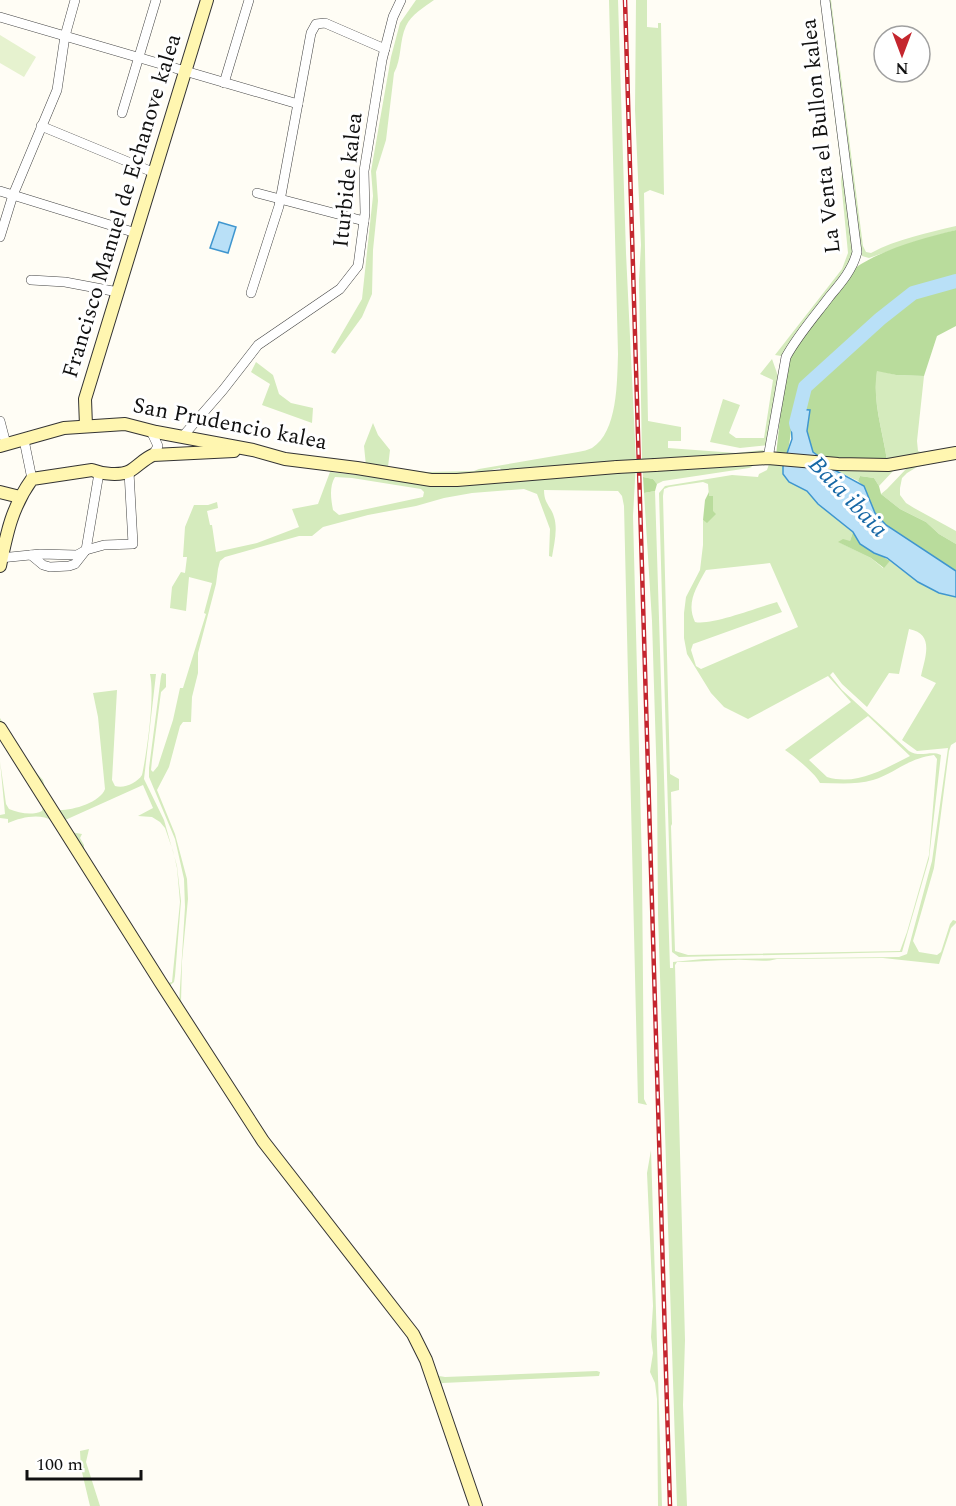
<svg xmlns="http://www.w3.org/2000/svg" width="956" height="1506" font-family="Spectral,serif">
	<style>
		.green { fill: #d5ebbd; fill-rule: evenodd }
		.forest { fill: #b9dc9c }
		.pitch { fill: #e6f2cf }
		.water { fill: #b9e0f7; stroke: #3f96cf; stroke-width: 1.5 }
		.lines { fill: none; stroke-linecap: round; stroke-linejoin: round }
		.river { stroke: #b9e0f7; stroke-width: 14 }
		.street-casing { stroke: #444; stroke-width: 10 }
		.secondary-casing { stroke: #333; stroke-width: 14 }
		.street { stroke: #fff; stroke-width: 9 }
		.secondary { stroke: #fff6b0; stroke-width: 12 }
		.rail-casing { stroke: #c4262e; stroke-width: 4.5 }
		.rail { stroke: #fff; stroke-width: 2; stroke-dasharray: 7; stroke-linecap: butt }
		.secondary-bridge-casing { stroke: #333; stroke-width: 14; stroke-linecap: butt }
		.secondary-bridge { stroke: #fff6b0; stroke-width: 12 }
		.labels { text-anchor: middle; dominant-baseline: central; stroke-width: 6; stroke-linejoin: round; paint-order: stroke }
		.street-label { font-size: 22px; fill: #111; stroke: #fff }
		.water-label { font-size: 24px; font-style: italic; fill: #1768a6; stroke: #fff }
	</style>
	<rect width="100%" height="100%" fill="#fffdf5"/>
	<g class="green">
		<path d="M416,0H434C424,7 411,15 406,26C399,41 402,59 394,73L386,140L376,172L378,201L373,250L372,294L362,317L335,354L331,352L362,299L373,196L371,171L391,57L400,23Z"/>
		<path d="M609,0H618L626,253L636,462L633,516L642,865L644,1099L647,1105L638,1103L624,506L622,496L618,491L544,490C544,504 551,506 554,517C558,529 554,544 552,557L549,556L550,529L537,494L524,489L472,493L444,498L416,506L368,515L323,527L312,536H299L225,557L220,561L218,569L216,584L198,653V673L192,697L191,722H183L180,726L169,767L157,790L175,834L187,879L188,899L182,961L181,1003L261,1130L308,1189L313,1192V1195L389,1293L425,1343L439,1376L445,1377L597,1371L600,1372L599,1376L442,1383V1390L425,1349L277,1157L179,1004L185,907L184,879L175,839L149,777V768L161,676L162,673L166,674V687L161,692L152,760L151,770L153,772L158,766L173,720L180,688H183L206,614L204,613L212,583L189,577L186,611L170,608L172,587L181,572L185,573L187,557H183L185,527L194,505H208L217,502L218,508L207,511L210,525H212L216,552L257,543L299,527L292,509L318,504L330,472L419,482L503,473L500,468C492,469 485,473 478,474C441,481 402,471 366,466L364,446L373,423L378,435L390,450L388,467L427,472L474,471L479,469L578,452C583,451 588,450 592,448C618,432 617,381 618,354ZM335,477L352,478L421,489L424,492L423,497L339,515L333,510C331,499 329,487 335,477Z"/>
		<path d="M636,0H647V27L658,28V23H661L664,195L650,190L644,193L648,421L681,427V441H668V448L736,453L763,450L765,453L750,464L752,467L749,468L663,481L657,484L653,479L643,477L642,459L639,280L641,245L635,110Z"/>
		<path d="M828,0H831L863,246L866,252L871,253C897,239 927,233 956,226V230L914,242L869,258L862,256Z"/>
		<path d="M823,22L854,245L852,260L847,269L781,356L775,355L842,269L848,253L841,181L842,174Z"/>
		<path d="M772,359L778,376L770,445L740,448L710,442L723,399L740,405L729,433L736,438H764L773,380L760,374Z"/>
		<path d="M256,362L273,375L279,394L291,403L313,408L312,423L262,405L270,384L251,372Z"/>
		<path d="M877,370L896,375L924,376L917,441L918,451L921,452L956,447V450L887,461C883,430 872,402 877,370Z"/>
		<path d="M949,460L917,467L907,473L902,478L900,488V495L906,503L914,508L956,531V544L939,534L926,522L900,509L881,494L887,489L907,468Z"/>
		<path d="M773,461L784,462L789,482L807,491L818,504L853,532L850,541L839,542L871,558L883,568L890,561C911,578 930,591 956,597V742L951,745L949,751L934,868L913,941L919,952L937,955L941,952L950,924L953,920L956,921V923L951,928L939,964L883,958L777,959C764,963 749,959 735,960C716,960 696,962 677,962L675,965L685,1340L683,1405L687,1506H677L658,914L657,784L652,621L644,493L655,491L670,968H673V962L703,959L899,957L907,954L932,861L948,748L917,751L902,740L936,683L921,676C925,657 935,634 909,629L899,674L889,673L867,707L842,684L833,672L830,675L842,690L909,751C920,758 931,750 941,755L929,859L902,952L679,957L672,952L659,493L665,486L732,475L758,477L759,474L767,470L769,464ZM703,482L708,484L709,496L713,497V511L707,522L703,520V545L700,570L686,597L684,613V638L687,654L711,693L724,707L748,719L828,676L851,702L785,750C795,757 815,773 820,783C837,783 856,785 873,780C896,773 906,759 934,755L937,759L929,855L907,932L900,951L688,955L675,951L671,826L672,824L671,792L679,790V779L670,774L663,496L664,489L669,487ZM770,563L798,627L701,669L696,666L691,650L693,644L782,612L777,602C759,607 711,626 695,622C686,603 696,588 706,570ZM868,716L910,756C884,769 857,786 827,777L809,760Z"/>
		<path d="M827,466L893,469V471L879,486L874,478L860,476L858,481Z"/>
		<path d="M150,674H156L144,779L164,820L177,866L181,901L175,976L174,982L168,987L70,832L82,834L80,838L84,845V850L163,977L168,983L172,982L180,902L177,868L173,851L165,828L160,822L152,817L138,816L153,808L143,785L63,821L0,722V718L28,764L43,780L46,792L57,810C71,811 100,803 105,789L98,717L93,693L117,690L112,780L115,786C124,789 137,783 142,775C147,752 155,696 150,674Z"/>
		<path d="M0,761L6,804L9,809C19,813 32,816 42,811L44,804L177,1012L412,1338L473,1506H469C452,1454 436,1387 409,1340C372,1277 317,1227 276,1167C199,1054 125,938 53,821C40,813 22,817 8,823V819L0,818V815L5,814Z"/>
		<path d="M651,1150L662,1506H658L657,1399L655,1383L650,1372L653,1353L651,1337L653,1306L647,1173Z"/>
		<path d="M89,1449L86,1462L100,1506H90L81,1468L80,1451Z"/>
	</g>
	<g class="forest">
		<path d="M956,230V326L937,336L924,376L896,375L877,371C872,402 883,431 887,461L824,460L813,452L807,431L810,410L794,409C790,425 792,440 786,456H776L784,379L792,351L855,268C885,248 921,239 956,230Z"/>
		<path d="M860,476L874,478L879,486L881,494L900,509L926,522L939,534L956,544V571C936,558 888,532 875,514C868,503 869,490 858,481Z"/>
		<path d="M643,477L653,479L657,484L655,491L644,493Z"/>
		<path d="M709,492V496H713V511L716,514L707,523L703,520L705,500Z"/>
		<path d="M853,532L861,544L890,561L884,568L871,558L838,542L843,539L850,541Z"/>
	</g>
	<path class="pitch" d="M0,35L36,57L24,77L0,63Z"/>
	<g class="water">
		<path d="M219,222L236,227L228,253L210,248Z"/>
		<path d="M794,409L810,410L807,431L813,452L824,460L827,466L864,486L875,513L886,525L956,571V597L939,593L918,582L887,558L874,553L860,544L853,532L818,504L807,491L789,482L783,474V465L792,439L791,421Z"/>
	</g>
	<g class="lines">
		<path class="river" d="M797,427L796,423L805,387L880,319L913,293L956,281"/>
		<g class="street-casing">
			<g id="street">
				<path d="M0,17L298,104"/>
				<path d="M224,83L249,0"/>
				<path d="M122,113L156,0"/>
				<path d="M41,126L155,173"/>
				<path d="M0,191L136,233"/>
				<path d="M257,193L364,221"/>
				<path d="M0,237L13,195L57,90L65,36L75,0"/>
				<path d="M31,280L65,282L118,292"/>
				<path d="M251,293L279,206L311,33L316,24L325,23L385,49"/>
				<path d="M0,421L6,444"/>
				<path d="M151,431L158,446L153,455"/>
				<path d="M183,436L223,390L258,345L340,289L358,266L365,213L364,171L382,60L393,17L401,0"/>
				<path d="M24,440L32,479"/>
				<path d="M768,458L786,357C798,335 815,316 830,296C841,283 853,269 857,252L825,0"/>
				<path d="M31,555L43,565L50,567L69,566L75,564L86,550L99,473"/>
				<path d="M0,558L40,554L77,555L86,550L104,545L133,544L129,472"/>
			</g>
		</g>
		<g class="secondary-casing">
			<g id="secondary">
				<path d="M86,426L85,399L207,0"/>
				<path d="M0,446L64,428L125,424L156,432L253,450L285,459L357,468L431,480H457L617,467"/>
				<path d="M655,465L768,458L838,464L888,465L956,453"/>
				<path d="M0,492L20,497"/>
				<path d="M0,566C7,532 12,507 32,479L92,470C102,474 120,476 130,471C138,466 144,459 153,455L234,451"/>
				<path d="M0,728L161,983L263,1141L413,1334L426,1360L476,1506"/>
			</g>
		</g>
		<use href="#street" class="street"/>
		<use href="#secondary" class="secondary"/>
		<g class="rail-casing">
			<path id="rail" d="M625,0L670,1506"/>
		</g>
		<use href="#rail" class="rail"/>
		<g class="secondary-bridge-casing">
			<path id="secondary-bridge" d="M617,467L655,465"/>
		</g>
		<use href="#secondary-bridge" class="secondary-bridge"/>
	</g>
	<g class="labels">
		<g class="street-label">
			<text transform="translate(821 136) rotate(-96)">La Venta el Bullon kalea</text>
			<text transform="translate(348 180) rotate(-84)">Iturbide kalea</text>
			<text transform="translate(122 206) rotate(-73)">Francisco Manuel de Echanove kalea</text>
			<text transform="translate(230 424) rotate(11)">San Prudencio kalea</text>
		</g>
		<g class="water-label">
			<text transform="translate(848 497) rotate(46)">Baia ibaia</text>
		</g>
	</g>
	<g transform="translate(902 54) rotate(180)"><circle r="28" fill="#ffffff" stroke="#a0a0a0" stroke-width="1.5"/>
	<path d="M0-4.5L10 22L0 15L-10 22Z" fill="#c4262e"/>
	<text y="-9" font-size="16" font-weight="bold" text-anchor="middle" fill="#111111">N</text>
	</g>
	<path d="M27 1470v9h114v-9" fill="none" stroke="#111111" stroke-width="3"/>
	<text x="36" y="1470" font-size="18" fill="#111111" stroke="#ffffff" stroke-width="4.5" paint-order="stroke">100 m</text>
</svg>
